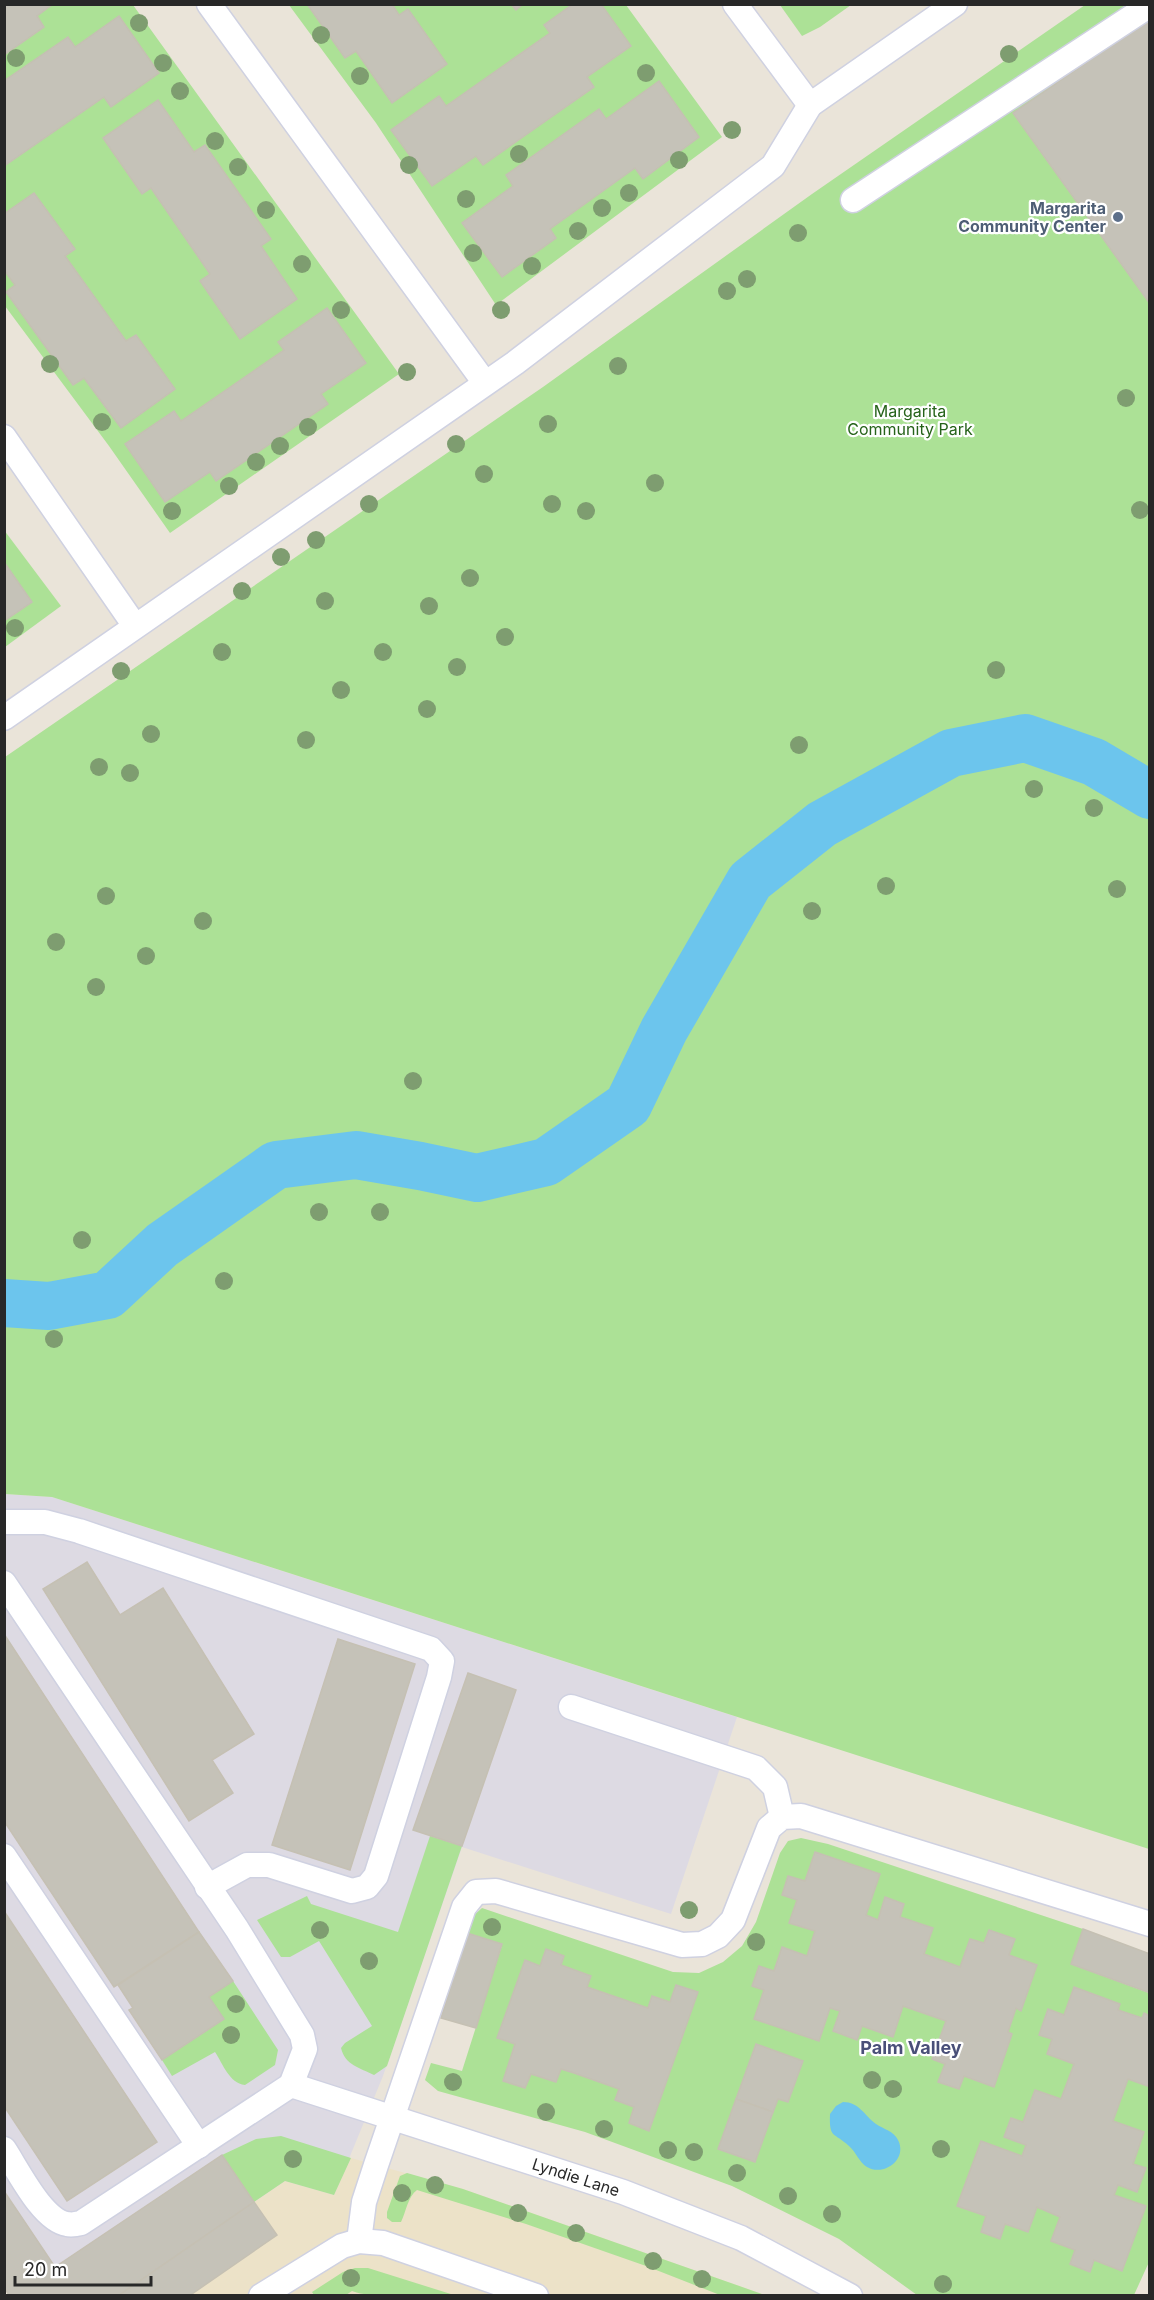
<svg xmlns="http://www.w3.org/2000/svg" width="1154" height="2300" font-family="Inter,sans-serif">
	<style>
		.industrial { fill: #dddae3 }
		.education { fill: #ece2c8 }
		.green { fill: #ace196 }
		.water { fill: #6cc5ed }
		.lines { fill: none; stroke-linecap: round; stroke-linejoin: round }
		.canal { stroke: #6cc5ed; stroke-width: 48 }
		.building { fill: #c5c2b8; stroke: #c5c0b3; stroke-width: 1.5 }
		.lane-casing { stroke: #cfd1e1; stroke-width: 27 }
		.lane { stroke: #fff; stroke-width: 24 }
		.tree { fill: #7e9d70 }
		.service-dot { fill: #5c6f8a; stroke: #fff; stroke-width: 2 }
		.labels { text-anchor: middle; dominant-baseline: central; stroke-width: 4.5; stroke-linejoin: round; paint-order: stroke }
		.service-label { font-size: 16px; font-weight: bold; fill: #4e5e75; stroke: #fff; text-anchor: end }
		.park-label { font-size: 16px; fill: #26631a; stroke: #fff }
		.street-label { font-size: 16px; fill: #282828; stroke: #fff }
		.neighbourhood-label { font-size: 18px; font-weight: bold; fill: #494f78; stroke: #fff }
	</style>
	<rect width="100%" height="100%" fill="#eae4d9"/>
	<path class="industrial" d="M4,1494L52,1497L737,1717L671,1914L462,1847L383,2076L334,2195L285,2181L118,2295H10L5,2288Z"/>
	<path class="education" d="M351,2158L463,2189L765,2295L118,2296L285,2181L334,2195Z"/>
	<g class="green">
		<path d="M5,5H133L399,374L170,533L109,446L5,306Z"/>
		<path d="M289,5H626L722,137L496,305L376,123Z"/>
		<path d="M780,5H851L820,27L802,36Z"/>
		<path d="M1085,5H1149V1849L52,1497L5,1494V757L543,387L812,194Z"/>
		<path d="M4,530L61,606L5,647H4Z"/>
		<path d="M430,1836L462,1846L387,2066L374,2075C360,2068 345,2065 341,2048L345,2043L372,2026L319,1941L290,1957H281L257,1920L307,1896L311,1904L398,1932Z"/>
		<path d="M801,1838L828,1844L1083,1929L1071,1964L1149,1993V2262L1134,2295H917L839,2239L732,2186L585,2132L438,2091L425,2080L431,2063L462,2071L502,1945L467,1933L473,1916L482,1908L673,1972L699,1973L723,1962L742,1946L756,1922L780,1853L788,1841Z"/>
		<path d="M233,1981L278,2050L275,2065L245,2085C229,2083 223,2064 215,2052L172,2076L162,2060L224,2019L209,1997Z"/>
		<path d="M281,2136L351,2158L334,2195L285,2181L254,2202L222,2155L256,2139Z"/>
		<path d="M407,2173L463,2189L765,2295H720L646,2266L526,2224L417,2190C408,2196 406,2212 401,2222H392L387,2218V2212L400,2176Z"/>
		<path d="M355,2268H368L454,2295L380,2296C370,2293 365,2296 352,2291L346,2295H314L312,2292L343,2272Z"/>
	</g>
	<path class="water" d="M843,2102C859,2102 864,2115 876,2124C883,2129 894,2131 898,2140C908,2159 884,2177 867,2167C859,2162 856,2152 849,2146C834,2132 829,2139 830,2114L836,2106Z"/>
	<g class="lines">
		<path class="canal" d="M4,1303L49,1306L108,1295L162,1245L276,1165L356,1155L420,1166L477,1178L546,1162L628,1105L664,1030L750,881L822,824L951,753L1025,738L1094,762L1150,795"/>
	</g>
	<g class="building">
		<path d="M4,4H53L37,16L44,27L4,55Z"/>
		<path d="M307,4H392L399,15L408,9L447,64L392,103L356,51L345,58Z"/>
		<path d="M511,4H523L516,10Z"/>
		<path d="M573,4H601L631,46L587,77L594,87L483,165L476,156L432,186L391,130L439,96L446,106L550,33L544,25Z"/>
		<path d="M119,16L159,73L111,107L104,97L4,166V81L68,37L75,47Z"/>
		<path d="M1150,19V304L1013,113Z"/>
		<path d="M659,81L699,137L643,179L635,168L550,229L556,238L502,277L462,223L513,186L506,175L599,109L606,119Z"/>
		<path d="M158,100L194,152L205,145L271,239L261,246L297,299L240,339L200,281L210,274L151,188L142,194L103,138Z"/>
		<path d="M34,193L75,249L65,256L126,341L136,335L175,389L121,428L84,378L73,385L6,292L15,285L4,270V214Z"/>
		<path d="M327,308L366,363L321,394L328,404L216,481L210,472L165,502L125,444L174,411L181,421L284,350L278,342Z"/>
		<path d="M4,562L32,602L4,621Z"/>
		<path d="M87,1562L120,1615L163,1588L254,1734L212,1760L233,1793L189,1821L43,1589Z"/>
		<path d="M4,1634L199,1932L114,1987L4,1821Z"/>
		<path d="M338,1639L415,1664L350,1870L272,1845Z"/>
		<path d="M468,1673L516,1690L462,1846L413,1830Z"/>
		<path d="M815,1852L880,1874L866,1915L878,1920L885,1897L904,1904L900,1917L933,1928L924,1954L960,1967L970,1939L984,1943L989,1930L1015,1939L1009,1955L1037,1965L1021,2011L1016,2008L1008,2032L1012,2034L994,2087L964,2076L959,2089L938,2082L945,2064L932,2059L946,2021L903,2006L893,2037L862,2026L857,2040L833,2031L840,2011L830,2008L819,2041L754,2019L764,1990L752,1986L759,1966L774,1971L782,1947L807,1956L815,1931L789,1923L797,1900L782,1895L788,1876L805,1881Z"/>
		<path d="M4,1911L157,2142L67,2201L4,2106Z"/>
		<path d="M1083,1929L1150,1954V1993L1071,1964Z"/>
		<path d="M199,1932L233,1981L209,1997L224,2019L162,2060L129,2010L133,2008L118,1985Z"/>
		<path d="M467,1933L502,1944L476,2028L441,2018Z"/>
		<path d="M546,1949L564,1956L561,1965L591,1976L587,1987L648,2008L652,1996L670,2002L676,1985L698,1992L649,2131L629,2123L634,2107L615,2100L619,2089L574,2073L561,2069L556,2082L531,2074L525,2088L503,2081L515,2044L497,2038L525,1960L540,1966Z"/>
		<path d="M1074,1987L1120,2004L1118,2010L1142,2018L1144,2013L1150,2016V2087L1128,2079L1113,2121L1144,2132L1133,2164L1146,2168L1137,2192L1118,2185L1114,2195L1146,2206L1122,2271L1094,2260L1090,2272L1070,2264L1075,2250L1051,2241L1060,2217L1037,2207L1028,2232L1005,2224L1000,2239L981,2232L986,2216L957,2206L981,2141L1022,2156L1026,2145L1004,2137L1011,2118L1023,2122L1035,2090L1061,2099L1074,2064L1047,2054L1052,2039L1039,2035L1048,2009L1064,2015Z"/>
		<path d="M756,2044L803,2061L788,2102L778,2099L773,2112L736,2099Z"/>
		<path d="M736,2099L773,2112L755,2162L718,2149Z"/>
		<path d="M222,2155L254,2202L118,2296H10L4,2288V2191L55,2267Z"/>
		<path d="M254,2202L277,2235L189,2296H118Z"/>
	</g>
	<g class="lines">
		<g class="lane-casing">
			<g id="lane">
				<path d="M209,4L485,383"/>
				<path d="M735,4L810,105"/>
				<path d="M853,200L1150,5"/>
				<path d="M4,437L135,626"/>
				<path d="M4,718L515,363L773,166L810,105L955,4"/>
				<path d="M4,1522H45L79,1531L431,1649L442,1661L439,1677L376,1876L367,1887L352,1891L269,1865H247L207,1887"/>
				<path d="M4,1583L237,1929L302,2035L305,2049L291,2085L81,2223C77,2224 71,2225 67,2224C42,2220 18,2170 4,2149"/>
				<path d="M571,1707L756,1768L775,1787L782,1817"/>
				<path d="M4,1856L199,2146"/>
				<path d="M291,2085L623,2192L741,2238L850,2296"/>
				<path d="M359,2241L364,2202L376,2165L464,1907L476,1892L496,1891L682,1945L702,1944L718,1936L733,1920L769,1828L782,1817L801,1816L1150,1924"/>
				<path d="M261,2296L342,2246L359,2241L383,2243L536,2296"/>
			</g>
		</g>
		<use href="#lane" class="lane"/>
	</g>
	<g class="tree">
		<circle cx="139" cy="23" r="9"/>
		<circle cx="321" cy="35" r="9"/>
		<circle cx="1009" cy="54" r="9"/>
		<circle cx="16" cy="58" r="9"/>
		<circle cx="163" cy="63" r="9"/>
		<circle cx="646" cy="73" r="9"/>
		<circle cx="360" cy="76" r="9"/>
		<circle cx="180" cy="91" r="9"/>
		<circle cx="732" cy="130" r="9"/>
		<circle cx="215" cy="141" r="9"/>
		<circle cx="519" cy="154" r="9"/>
		<circle cx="679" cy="160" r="9"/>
		<circle cx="409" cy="165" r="9"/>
		<circle cx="238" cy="167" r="9"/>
		<circle cx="629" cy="193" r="9"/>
		<circle cx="466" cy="199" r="9"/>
		<circle cx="602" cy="208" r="9"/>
		<circle cx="266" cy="210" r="9"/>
		<circle cx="578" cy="231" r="9"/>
		<circle cx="798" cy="233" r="9"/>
		<circle cx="473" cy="253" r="9"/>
		<circle cx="302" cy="264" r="9"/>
		<circle cx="532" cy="266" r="9"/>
		<circle cx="747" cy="279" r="9"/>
		<circle cx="727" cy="291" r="9"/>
		<circle cx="341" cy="310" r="9"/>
		<circle cx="501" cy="310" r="9"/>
		<circle cx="50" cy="364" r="9"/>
		<circle cx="618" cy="366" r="9"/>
		<circle cx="407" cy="372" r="9"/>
		<circle cx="1126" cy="398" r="9"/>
		<circle cx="102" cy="422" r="9"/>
		<circle cx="548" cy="424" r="9"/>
		<circle cx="308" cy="427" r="9"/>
		<circle cx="456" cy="444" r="9"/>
		<circle cx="280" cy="446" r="9"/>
		<circle cx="256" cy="462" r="9"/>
		<circle cx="484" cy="474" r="9"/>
		<circle cx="655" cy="483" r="9"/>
		<circle cx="229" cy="486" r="9"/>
		<circle cx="369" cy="504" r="9"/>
		<circle cx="552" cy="504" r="9"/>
		<circle cx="1140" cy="510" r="9"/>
		<circle cx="172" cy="511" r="9"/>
		<circle cx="586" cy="511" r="9"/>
		<circle cx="316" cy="540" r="9"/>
		<circle cx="281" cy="557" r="9"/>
		<circle cx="470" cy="578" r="9"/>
		<circle cx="242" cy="591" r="9"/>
		<circle cx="325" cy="601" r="9"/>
		<circle cx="429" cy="606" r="9"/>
		<circle cx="15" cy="628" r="9"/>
		<circle cx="505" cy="637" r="9"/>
		<circle cx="222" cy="652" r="9"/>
		<circle cx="383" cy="652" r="9"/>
		<circle cx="457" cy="667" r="9"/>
		<circle cx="996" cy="670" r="9"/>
		<circle cx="121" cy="671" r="9"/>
		<circle cx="341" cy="690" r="9"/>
		<circle cx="427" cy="709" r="9"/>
		<circle cx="151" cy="734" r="9"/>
		<circle cx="306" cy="740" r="9"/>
		<circle cx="799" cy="745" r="9"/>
		<circle cx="99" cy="767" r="9"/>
		<circle cx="130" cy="773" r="9"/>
		<circle cx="1034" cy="789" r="9"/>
		<circle cx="1094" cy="808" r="9"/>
		<circle cx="886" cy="886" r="9"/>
		<circle cx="1117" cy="889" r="9"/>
		<circle cx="106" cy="896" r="9"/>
		<circle cx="812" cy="911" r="9"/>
		<circle cx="203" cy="921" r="9"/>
		<circle cx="56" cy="942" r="9"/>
		<circle cx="146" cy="956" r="9"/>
		<circle cx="96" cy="987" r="9"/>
		<circle cx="413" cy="1081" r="9"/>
		<circle cx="319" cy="1212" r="9"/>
		<circle cx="380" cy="1212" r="9"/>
		<circle cx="82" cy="1240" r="9"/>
		<circle cx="224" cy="1281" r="9"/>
		<circle cx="54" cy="1339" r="9"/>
		<circle cx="689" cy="1910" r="9"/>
		<circle cx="492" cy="1927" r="9"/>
		<circle cx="320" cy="1930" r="9"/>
		<circle cx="756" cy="1942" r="9"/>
		<circle cx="369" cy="1961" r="9"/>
		<circle cx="236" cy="2004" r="9"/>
		<circle cx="231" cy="2035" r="9"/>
		<circle cx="872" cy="2080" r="9"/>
		<circle cx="453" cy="2082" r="9"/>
		<circle cx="893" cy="2089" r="9"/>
		<circle cx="546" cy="2112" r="9"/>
		<circle cx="604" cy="2129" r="9"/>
		<circle cx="941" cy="2149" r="9"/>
		<circle cx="668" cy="2150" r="9"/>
		<circle cx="694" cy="2152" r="9"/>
		<circle cx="293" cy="2159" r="9"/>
		<circle cx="737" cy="2173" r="9"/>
		<circle cx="435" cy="2185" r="9"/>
		<circle cx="402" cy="2193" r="9"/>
		<circle cx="788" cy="2196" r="9"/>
		<circle cx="518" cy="2213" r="9"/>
		<circle cx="832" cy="2214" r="9"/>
		<circle cx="576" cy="2233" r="9"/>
		<circle cx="653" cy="2261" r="9"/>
		<circle cx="351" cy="2278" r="9"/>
		<circle cx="702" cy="2279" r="9"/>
		<circle cx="943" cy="2284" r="9"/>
	</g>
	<circle class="service-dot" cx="1118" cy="217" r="6"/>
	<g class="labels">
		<g class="service-label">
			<text x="1106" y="208">Margarita<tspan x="1106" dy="18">Community Center</tspan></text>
		</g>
		<g class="park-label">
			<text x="910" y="411">Margarita<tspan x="910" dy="18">Community Park</tspan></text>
		</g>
		<g class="street-label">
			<text transform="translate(576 2177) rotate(18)">Lyndie Lane</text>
		</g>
		<g class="neighbourhood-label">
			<text x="911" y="2047">Palm Valley</text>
		</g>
	</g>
	<rect width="1154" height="2300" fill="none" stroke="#282828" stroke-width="12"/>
	<path d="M15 2276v9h136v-9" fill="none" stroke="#282828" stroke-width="3"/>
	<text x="24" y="2276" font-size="18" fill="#282828" stroke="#ffffff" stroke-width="4.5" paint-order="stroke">20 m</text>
</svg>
